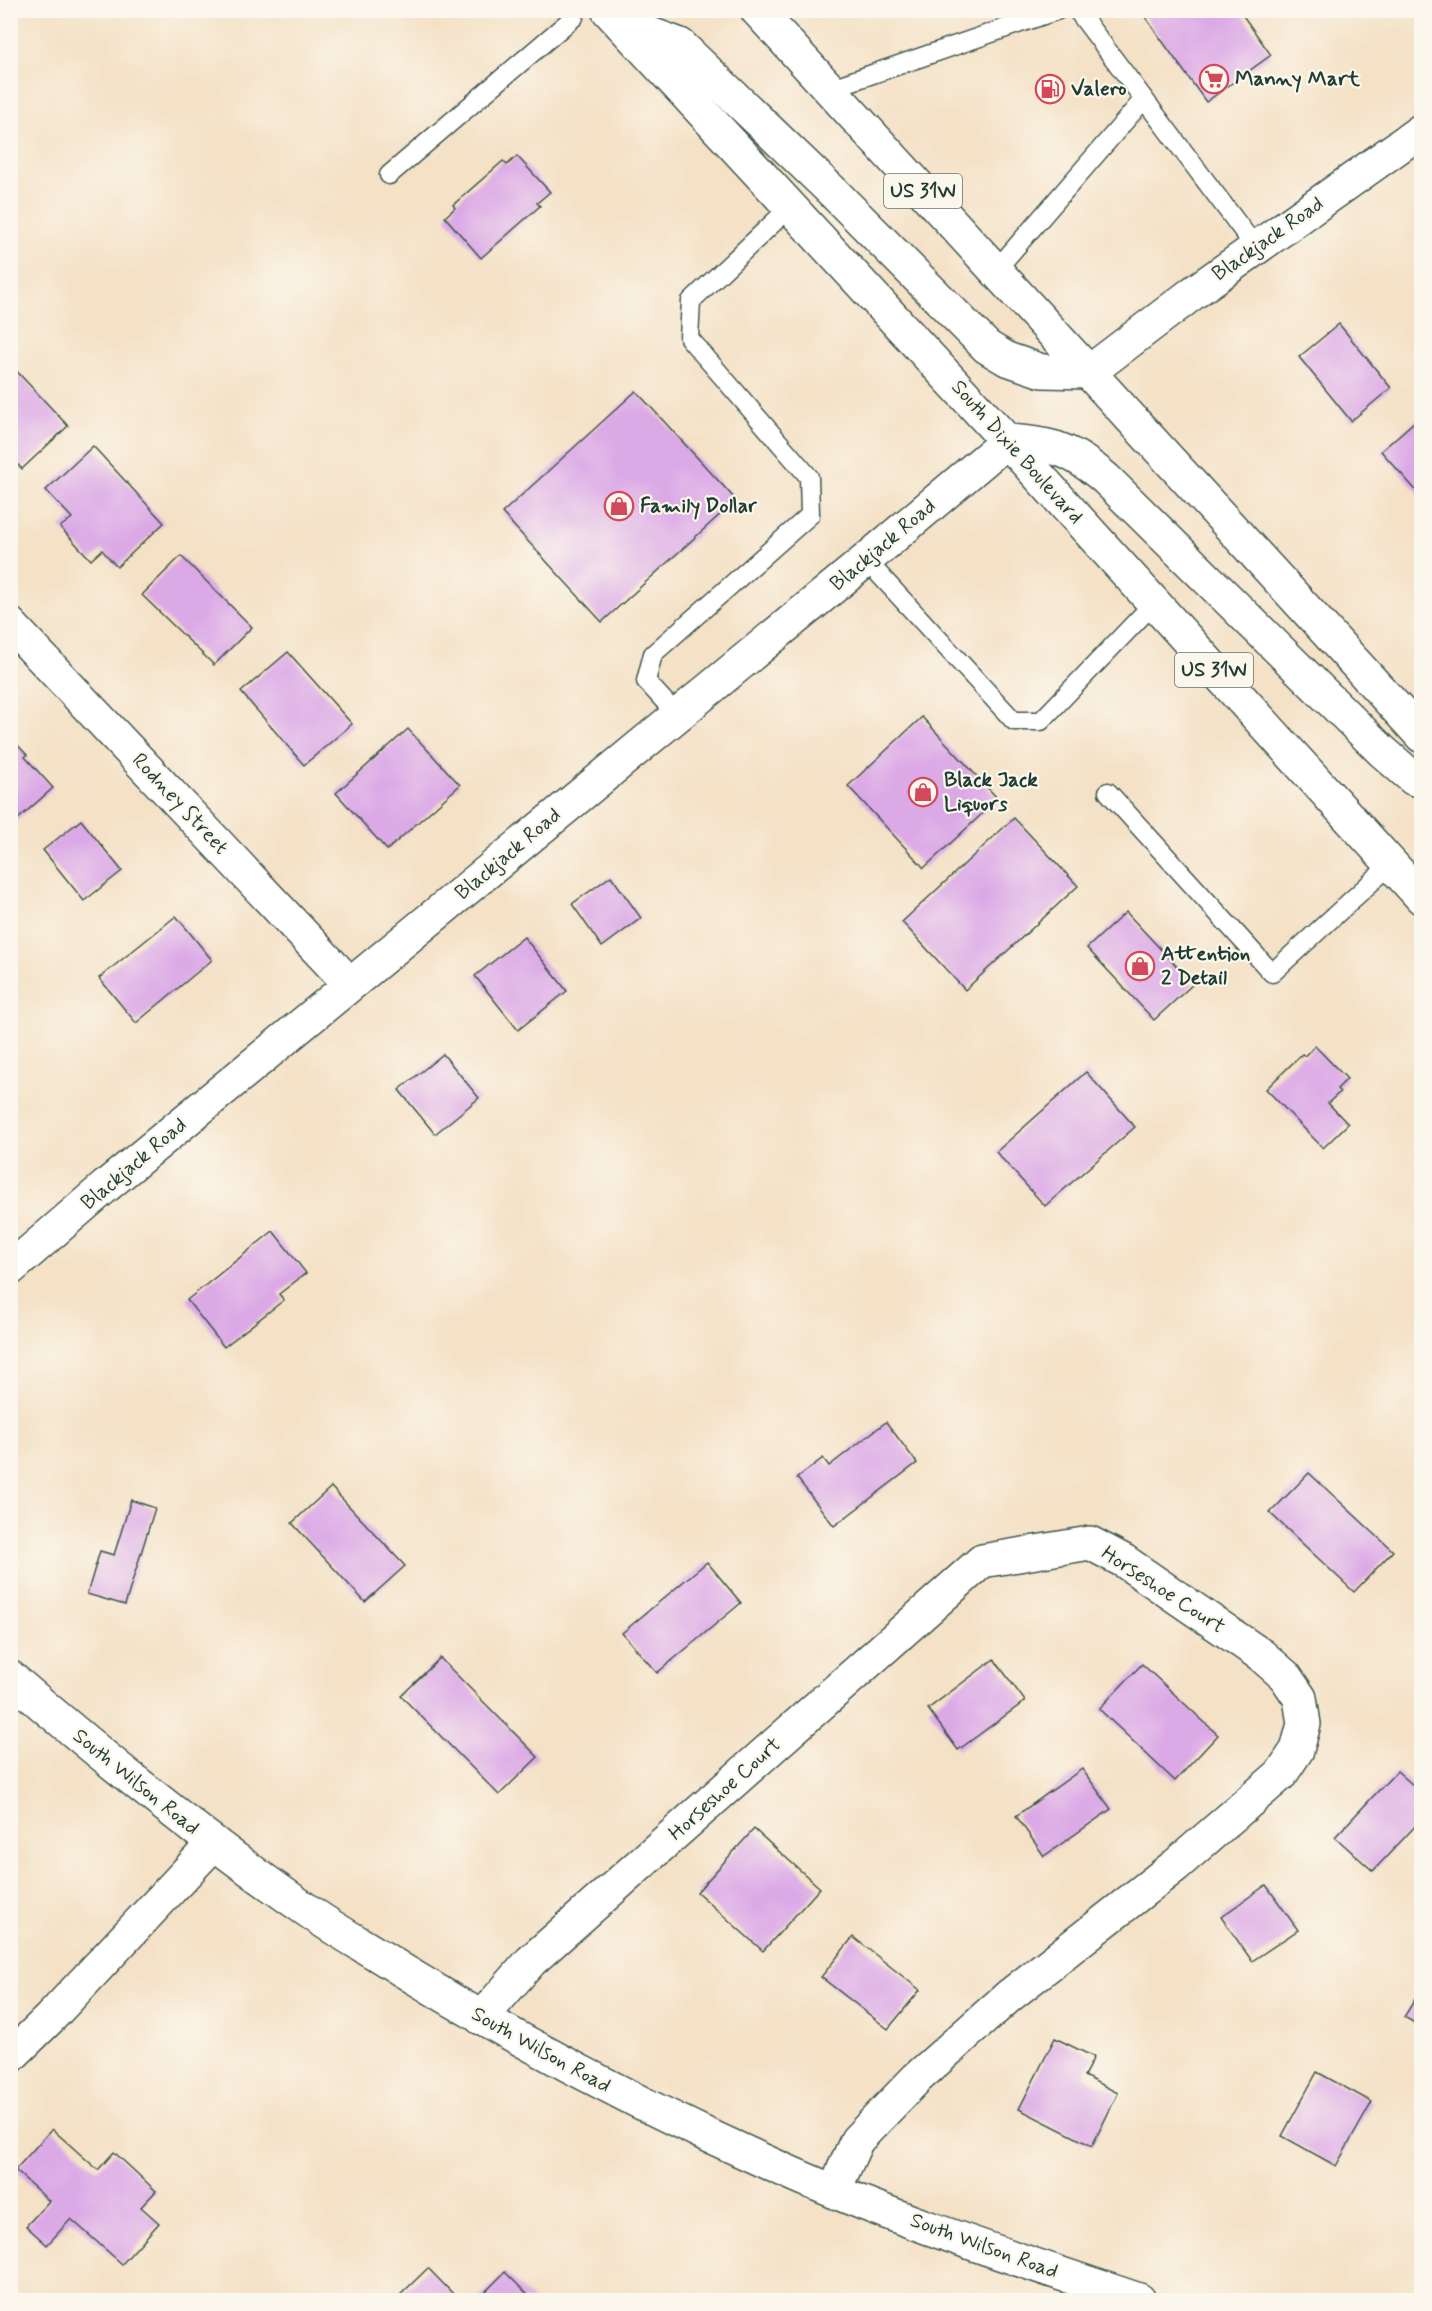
<svg xmlns="http://www.w3.org/2000/svg" width="1432" height="2311" font-family="Mynerve,sans-serif">
	<style>
		.building { fill: #dba9e6 }
		.lines { fill: none; stroke-linecap: round; stroke-linejoin: round }
		.lane-casing { stroke: #3f564a; stroke-width: 21 }
		.street-casing { stroke: #3f564a; stroke-width: 36 }
		.secondary-casing { stroke: #3f564a; stroke-width: 36 }
		.highway-casing { stroke: #3f564a; stroke-width: 36 }
		.lane { stroke: #fff; stroke-width: 18 }
		.street { stroke: #fff; stroke-width: 33 }
		.secondary { stroke: #fff; stroke-width: 33 }
		.highway { stroke: #fff; stroke-width: 33 }
		.labels { text-anchor: middle; dominant-baseline: central; stroke-width: 4.5; stroke-linejoin: round; paint-order: stroke }
		.shield { fill: #fbf7ec; stroke: #61756b; stroke-width: 1.5 }
		.shield-label { font-size: 20px; font-weight: bold; fill: #1f3d34 }
		.poi-label { font-size: 21px; font-weight: bold; fill: #1f3d34; stroke: #fbf7ec; text-anchor: start }
		.street-label { font-size: 21px; fill: #1f3d34; stroke: #fbf7ec }
	</style>
	<rect width="100%" height="100%" fill="#fbf7ec"/>
	<filter id="ink" filterUnits="userSpaceOnUse"><feTurbulence type="fractalNoise" baseFrequency=".0167" numOctaves="2"/><feDisplacementMap in="SourceGraphic" scale="12" xChannelSelector="R" yChannelSelector="G"/><feConvolveMatrix kernelMatrix="1 2 1 2 8 2 1 2 1" color-interpolation-filters="sRGB"/></filter>
	<filter id="wash" filterUnits="userSpaceOnUse"><feTurbulence type="fractalNoise" baseFrequency=".008" numOctaves="4" result="noise"/><feDisplacementMap in="SourceGraphic" scale="24" xChannelSelector="R" yChannelSelector="G"/><feGaussianBlur stdDeviation="1.35" result="paint"/><feColorMatrix in="noise" values="0 0 0 0 0 0 0 0 0 0 0 0 0 0 0 0 0 1.4 0 .05"/><feComposite in="paint" operator="in"/></filter>
	<g filter="url(#wash)">
		<rect width="100%" height="100%" fill="#f4e1c6"/>
		<g id="blocks">
			<g class="building">
				<path d="M1140,10H1239L1271,55L1206,102Z"/>
				<path d="M517,156L550,192L537,203L540,206L481,258L445,217L455,208L453,205L503,161L507,165Z"/>
				<path d="M1339,324L1391,388L1351,421L1299,357Z"/>
				<path d="M10,364L68,426L22,469L10,457Z"/>
				<path d="M636,391L736,500L602,622L502,513Z"/>
				<path d="M1422,415V497L1381,451Z"/>
				<path d="M93,446L164,523L117,567L102,550L91,560L60,527L72,518L46,490Z"/>
				<path d="M181,556L252,627L214,665L142,595Z"/>
				<path d="M288,652L352,724L304,765L241,692Z"/>
				<path d="M922,717L998,799L924,868L848,786Z"/>
				<path d="M408,729L460,785L387,850L336,793Z"/>
				<path d="M10,737L27,755L25,757L53,788L10,826Z"/>
				<path d="M1014,818L1078,886L965,990L902,922Z"/>
				<path d="M81,820L122,871L84,901L43,850Z"/>
				<path d="M611,876L641,918L602,947L572,904Z"/>
				<path d="M1126,912L1193,984L1154,1020L1087,948Z"/>
				<path d="M176,916L212,960L136,1023L99,978Z"/>
				<path d="M524,937L567,991L518,1030L475,976Z"/>
				<path d="M1315,1046L1347,1079L1337,1089L1340,1092L1328,1103L1348,1124L1323,1148L1266,1089L1302,1054L1305,1056Z"/>
				<path d="M443,1054L479,1098L435,1134L399,1090Z"/>
				<path d="M1086,1072L1135,1127L1045,1206L996,1152Z"/>
				<path d="M273,1231L306,1273L279,1294L284,1300L224,1347L187,1300Z"/>
				<path d="M886,1422L917,1463L834,1526L797,1478L823,1458L829,1466Z"/>
				<path d="M1309,1473L1393,1551L1354,1592L1270,1513Z"/>
				<path d="M331,1487L405,1566L365,1602L292,1523Z"/>
				<path d="M131,1500L155,1508L125,1605L87,1594L100,1551L114,1555Z"/>
				<path d="M707,1562L741,1603L657,1673L622,1633Z"/>
				<path d="M440,1658L538,1757L499,1795L401,1696Z"/>
				<path d="M994,1659L1025,1701L958,1750L928,1709Z"/>
				<path d="M1142,1664L1218,1735L1175,1781L1099,1709Z"/>
				<path d="M1082,1769L1111,1809L1044,1856L1016,1816Z"/>
				<path d="M1397,1771L1422,1793V1819L1373,1871L1335,1837Z"/>
				<path d="M754,1829L820,1888L763,1951L697,1892Z"/>
				<path d="M1266,1885L1298,1930L1252,1961L1221,1917Z"/>
				<path d="M853,1937L920,1990L888,2029L821,1977Z"/>
				<path d="M1422,1988V2027L1404,2017Z"/>
				<path d="M1055,2038L1094,2057L1084,2076L1118,2093L1092,2146L1019,2109Z"/>
				<path d="M1317,2072L1372,2102L1336,2166L1282,2136Z"/>
				<path d="M52,2129L98,2170L114,2152L156,2191L141,2207L159,2223L122,2264L71,2219L47,2245L26,2226L49,2201L15,2170Z"/>
				<path d="M428,2268L459,2300H395Z"/>
				<path d="M505,2272L533,2300H477Z"/>
			</g>
		</g>
	</g>
	<g filter="url(#ink)">
		<use href="#blocks" fill-opacity="0" stroke="#3f564a" stroke-width="1.5"/>
		<g class="lines">
			<g class="lane-casing">
				<g id="lane">
					<path d="M1077,10L1256,248"/>
					<path d="M829,89L1058,10"/>
					<path d="M389,175L574,17V10"/>
					<path d="M996,270L1144,99"/>
					<path d="M866,560L1014,721H1041L1154,603"/>
					<path d="M677,715L646,681L653,654L810,515L809,477L689,338L691,301L790,207"/>
					<path d="M1108,792L1272,973L1390,865"/>
				</g>
			</g>
			<g class="street-casing">
				<g id="street">
					<path d="M1089,372L1193,293L1422,130"/>
					<path d="M10,624L350,984"/>
					<path d="M10,1269L106,1186L866,560L1007,441"/>
					<path d="M481,2018L531,1961L982,1561L1090,1543L1124,1561L1261,1655L1285,1676L1300,1698L1304,1724L1297,1750L1281,1774L1176,1865L1009,1996L917,2078L857,2140L834,2191"/>
					<path d="M10,2057L50,2018L214,1843"/>
				</g>
			</g>
			<g class="secondary-casing">
				<path id="secondary" d="M10,1677C107,1761 207,1842 314,1915C342,1934 373,1951 402,1970C519,2042 641,2106 766,2162C886,2217 1014,2258 1139,2300"/>
			</g>
			<g class="highway-casing">
				<g id="highway">
					<path d="M608,10L1007,441L1422,898"/>
					<path d="M757,10L1422,736"/>
					<path d="M626,25L680,45L834,193L987,347L1007,359L1042,371L1089,372"/>
					<path d="M1007,441C1053,444 1071,449 1106,479L1382,751L1414,779L1422,780"/>
				</g>
			</g>
			<use href="#lane" class="lane"/>
			<use href="#street" class="street"/>
			<use href="#secondary" class="secondary"/>
			<use href="#highway" class="highway"/>
		</g>
	</g>
	<defs>
		<g id="supermarket-ring" transform="scale(1.5)"><circle r="9.5" fill="#fbf7ec" stroke="#d1495b" stroke-width="1.5"/><path d="M-6-5.5h2.5l.6 2H6L4.5 2H-2.5L-4.4-4H-6ZM-1.5 3.2a1.3 1.3 0 1 0 .1 0ZM3 3.2a1.3 1.3 0 1 0 .1 0Z" fill="#d1495b"/></g>
		<g id="fuel-ring" transform="scale(1.5)"><circle r="9.5" fill="#fbf7ec" stroke="#d1495b" stroke-width="1.5"/><path d="M-5.5-6h7V0h2V4h1.3V-2.5L3-4.5l.8-.8L6-3V5H2.5V1h-1V6h-7ZM-4.2-4.7v3.2H.2V-4.7Z" fill="#d1495b"/></g>
		<g id="shop-ring" transform="scale(1.5)"><circle r="9.5" fill="#fbf7ec" stroke="#d1495b" stroke-width="1.5"/><path d="M-5-2.5h2.3a2.7 3.5 0 0 1 5.4 0H5L5.5 6h-11ZM-1.5-2.5h3a1.5 2.3 0 0 0-3 0Z" fill="#d1495b"/></g>
	</defs>
	<g fill-rule="evenodd">
		<use href="#supermarket-ring" x="1214" y="79"/>
		<use href="#fuel-ring" x="1050" y="89"/>
		<use href="#shop-ring" x="619" y="506"/>
		<use href="#shop-ring" x="923" y="792"/>
		<use href="#shop-ring" x="1140" y="966"/>
	</g>
	<g class="labels">
		<g class="shield">
			<rect x="884" y="174" width="78" height="34" rx="4.5"/>
			<rect x="1175" y="653" width="78" height="34" rx="4.5"/>
		</g>
		<g class="shield-label">
			<text x="923" y="191">US 31W</text>
			<text x="1214" y="670">US 31W</text>
		</g>
		<g class="poi-label">
			<text x="1235" y="79">Manny Mart</text>
			<text x="1071" y="89">Valero</text>
			<text x="640" y="506">Family Dollar</text>
			<text x="944" y="780">Black Jack<tspan x="944" dy="24">Liquors</tspan></text>
			<text x="1161" y="954">Attention<tspan x="1161" dy="24">2 Detail</tspan></text>
		</g>
		<g class="street-label">
			<text transform="translate(1268 239) rotate(-35)">Blackjack Road</text>
			<text transform="translate(1017 452) rotate(48)">South Dixie Boulevard</text>
			<text transform="translate(883 545) rotate(-40)">Blackjack Road</text>
			<text transform="translate(180 804) rotate(47)">Rodney Street</text>
			<text transform="translate(508 854) rotate(-40)">Blackjack Road</text>
			<text transform="translate(134 1164) rotate(-40)">Blackjack Road</text>
			<text transform="translate(1163 1590) rotate(33)">Horseshoe Court</text>
			<text transform="translate(136 1782) rotate(39)">South Wilson Road</text>
			<text transform="translate(725 1789) rotate(-42)">Horseshoe Court</text>
			<text transform="translate(541 2050) rotate(29)">South Wilson Road</text>
			<text transform="translate(984 2246) rotate(20)">South Wilson Road</text>
		</g>
	</g>
	<rect width="1432" height="2311" fill="none" stroke="#fbf7ec" stroke-width="36"/>
</svg>
